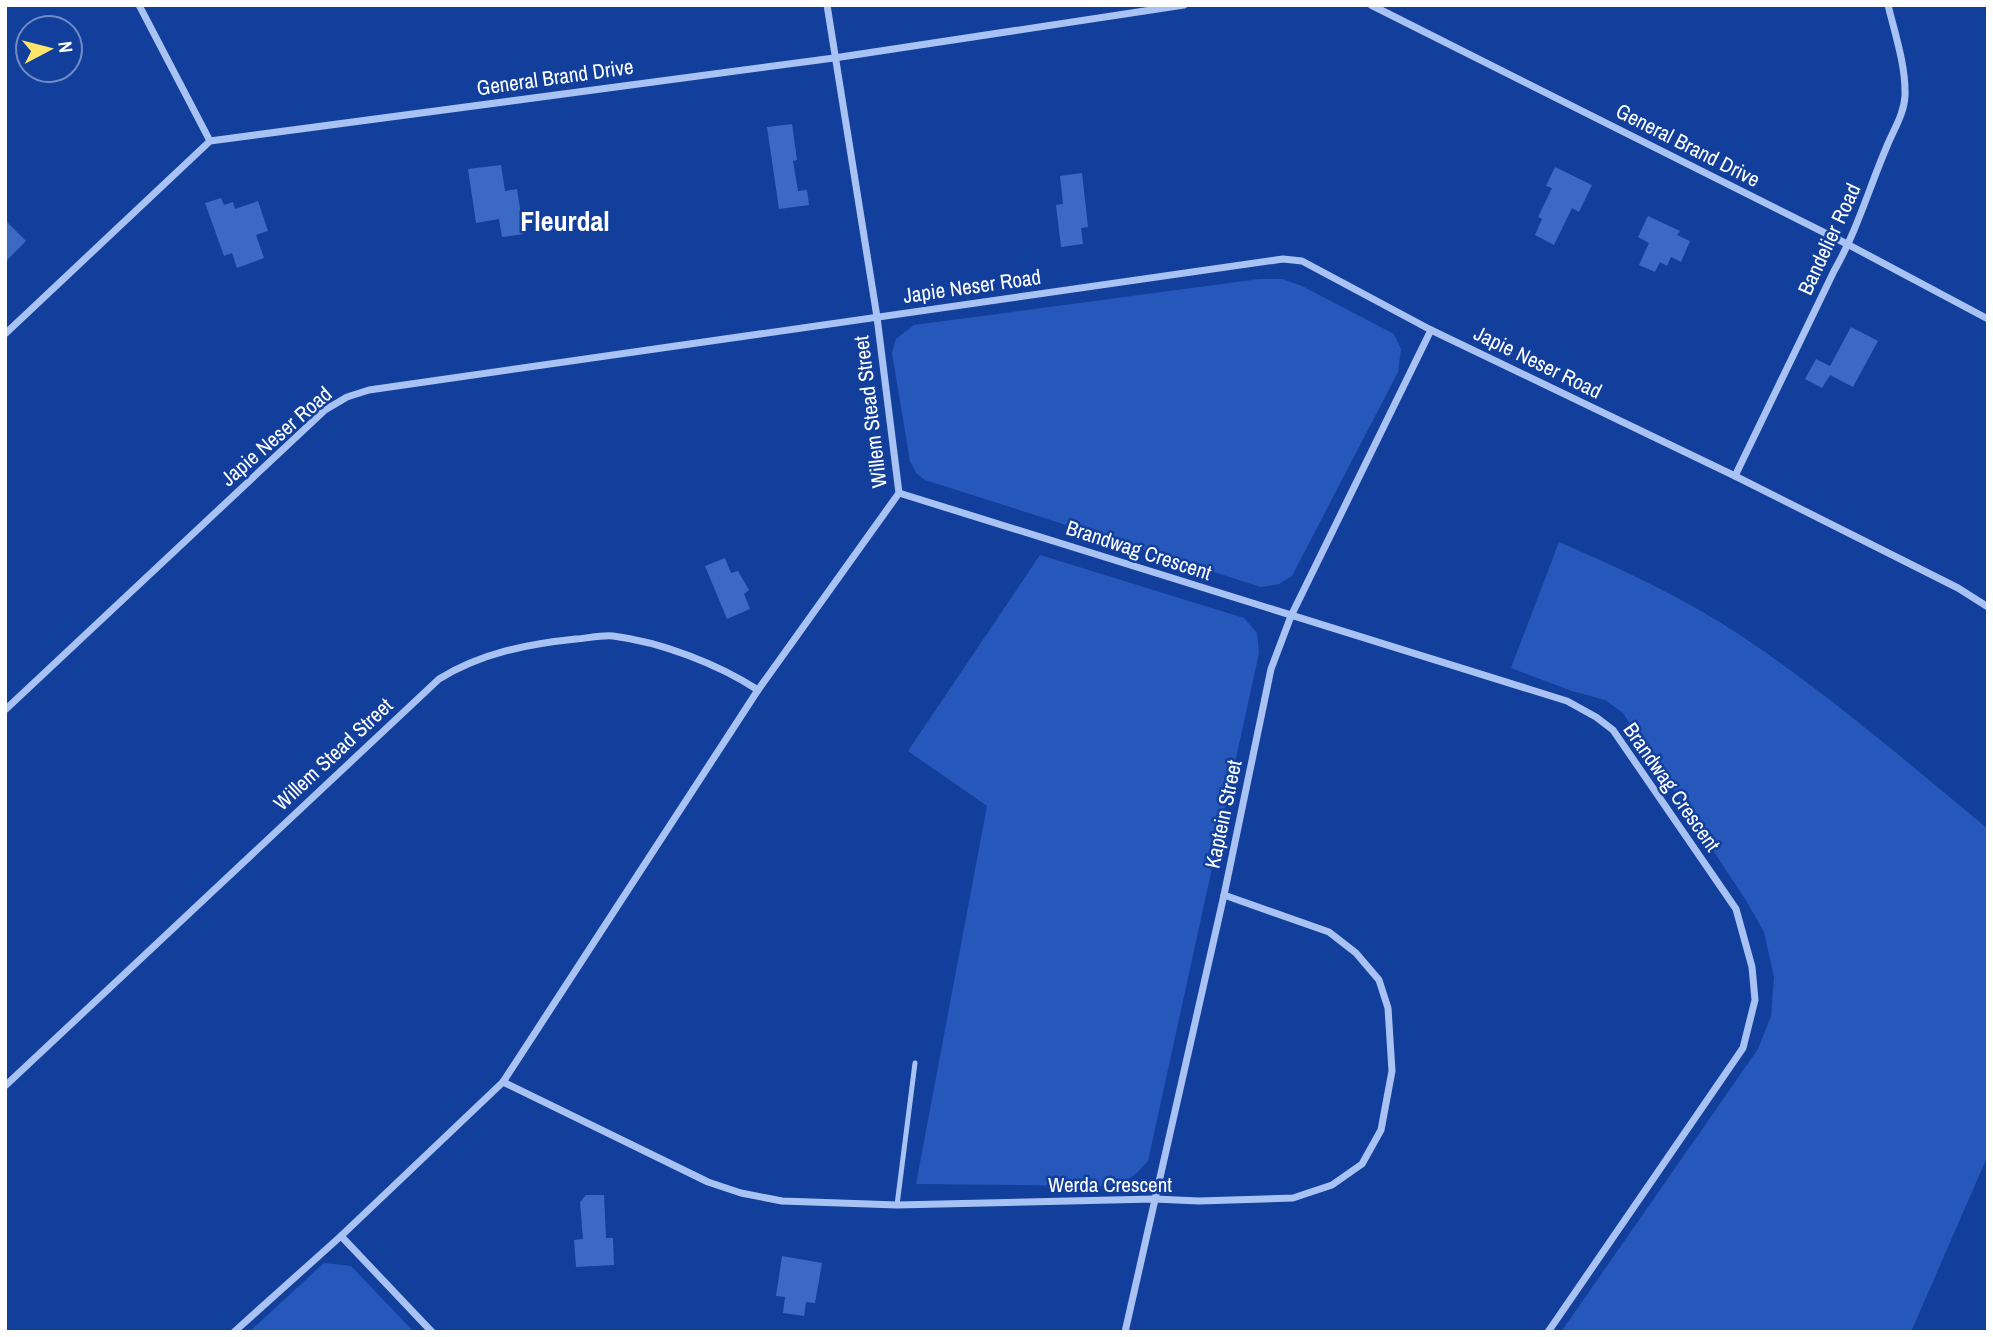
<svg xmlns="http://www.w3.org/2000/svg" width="1993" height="1337" font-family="'Archivo Narrow',sans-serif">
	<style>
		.green { fill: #2658bb }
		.building { fill: #3c69c3 }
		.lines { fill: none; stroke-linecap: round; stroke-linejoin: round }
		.service { stroke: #a9c2f4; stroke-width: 5 }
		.minor { stroke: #a9c2f4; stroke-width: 7 }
		.labels { text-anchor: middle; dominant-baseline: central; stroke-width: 5; stroke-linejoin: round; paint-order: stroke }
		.street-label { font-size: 21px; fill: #fff; stroke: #133f9c }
		.district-label { font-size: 28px; font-weight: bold; fill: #fff; stroke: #133f9c }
	</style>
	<rect width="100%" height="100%" fill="#133f9c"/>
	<g class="green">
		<path d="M1259,279H1282L1302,286L1394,334L1401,349L1398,372L1292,576L1279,584L1261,587L925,480L916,473L910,461L892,353L896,339L914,325Z"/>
		<path d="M1559,542C1621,569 1683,597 1740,635C1827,693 1907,762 1988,829V1155L1911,1332H1561L1758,1049L1771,1016L1774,977L1764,932L1747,902L1623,713L1605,700L1572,691L1511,668Z"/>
		<path d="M1040,555L1244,618L1257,633L1259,653L1148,1161C1133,1178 1127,1183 1104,1186L916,1184L987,806L908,751Z"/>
		<path d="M324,1263L351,1266L414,1332H249Z"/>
	</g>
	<g class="building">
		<path d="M792,124L797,160L793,161L798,191L807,190L809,205L779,209L767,127Z"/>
		<path d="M501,165L505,191L517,189L524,234L502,237L499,219L476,223L468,169Z"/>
		<path d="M1555,167L1592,185L1579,212L1572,208L1554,245L1535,235L1542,219L1538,217L1552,188L1546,186Z"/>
		<path d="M1082,173L1088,227L1081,228L1083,244L1061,247L1056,205L1063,204L1060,176Z"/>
		<path d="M221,198L224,205L233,202L235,209L258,201L268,231L256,235L264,258L237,268L232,253L224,256L205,203Z"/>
		<path d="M1648,216L1680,231L1677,235L1690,241L1681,262L1671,257L1667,266L1660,262L1655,272L1639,265L1649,243L1638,237Z"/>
		<path d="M5,220L26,241L5,262Z"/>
		<path d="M1851,327L1878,341L1853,387L1830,375L1822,388L1805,379L1816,359L1830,366Z"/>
		<path d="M725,558L731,573L738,571L749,590L744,594L750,609L727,619L705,566Z"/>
		<path d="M586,1195H604L606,1238H613L614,1265L576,1267L574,1240L583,1239L580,1202Z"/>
		<path d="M782,1256L822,1263L815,1303L806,1302L804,1316L783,1313L785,1297L776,1296Z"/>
	</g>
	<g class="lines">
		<path class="service" d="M897,1205L915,1063"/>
		<g class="minor">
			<path d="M139,5L210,141"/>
			<path d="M1371,5L1849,245L1988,319"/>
			<path d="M5,334L210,141L834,58L1184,5"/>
			<path d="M1735,476L1834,271C1857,231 1869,188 1887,146C1894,129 1904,114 1905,96C1906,66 1895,34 1888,5"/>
			<path d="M899,493L1567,701L1596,717L1613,730L1736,909L1752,967L1755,1000L1743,1048L1548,1332"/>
			<path d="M5,710L325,410L347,397L369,390L1283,259L1302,261L1431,330L1735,476L1958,588L1988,607"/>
			<path d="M503,1082L708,1182L741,1193L782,1201L897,1205L1154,1199L1199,1201L1293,1198L1332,1185L1362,1164L1381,1130L1392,1071L1388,1008L1379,980L1356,953L1329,932L1224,895"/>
			<path d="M5,1086L439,679C481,653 527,644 576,639C588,638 602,635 613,636C661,642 718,664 758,690"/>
			<path d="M341,1236L432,1332"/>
			<path d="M234,1332L341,1236L503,1082L758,690L899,493L877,317L827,5"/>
			<path d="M1125,1332L1224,895L1271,669L1291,616L1431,330"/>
		</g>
	</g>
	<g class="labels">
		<g class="street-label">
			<text transform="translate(555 77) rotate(-8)">General Brand Drive</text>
			<text transform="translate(1688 145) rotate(27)">General Brand Drive</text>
			<text transform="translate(1829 239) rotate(-65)">Bandelier Road</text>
			<text transform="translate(972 286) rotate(-8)">Japie Neser Road</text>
			<text transform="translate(1538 362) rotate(26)">Japie Neser Road</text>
			<text transform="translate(870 412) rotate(-97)">Willem Stead Street</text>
			<text transform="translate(276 436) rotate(-41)">Japie Neser Road</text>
			<text transform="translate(1139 550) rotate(18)">Brandwag Crescent</text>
			<text transform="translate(333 754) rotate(-43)">Willem Stead Street</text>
			<text transform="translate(1672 787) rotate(55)">Brandwag Crescent</text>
			<text transform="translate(1223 814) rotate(-78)">Kaptein Street</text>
			<text x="1110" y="1184">Werda Crescent</text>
		</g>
		<g class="district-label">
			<text x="565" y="221">Fleurdal</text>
		</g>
	</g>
	<rect width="1993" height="1337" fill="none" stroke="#ffffff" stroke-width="14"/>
	<g transform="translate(49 49) rotate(83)"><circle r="33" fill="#133f9c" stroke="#718cc4" stroke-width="2"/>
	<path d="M0-5L12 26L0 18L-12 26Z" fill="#ffe66b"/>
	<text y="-10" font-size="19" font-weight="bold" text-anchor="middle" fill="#ffffff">N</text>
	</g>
</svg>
